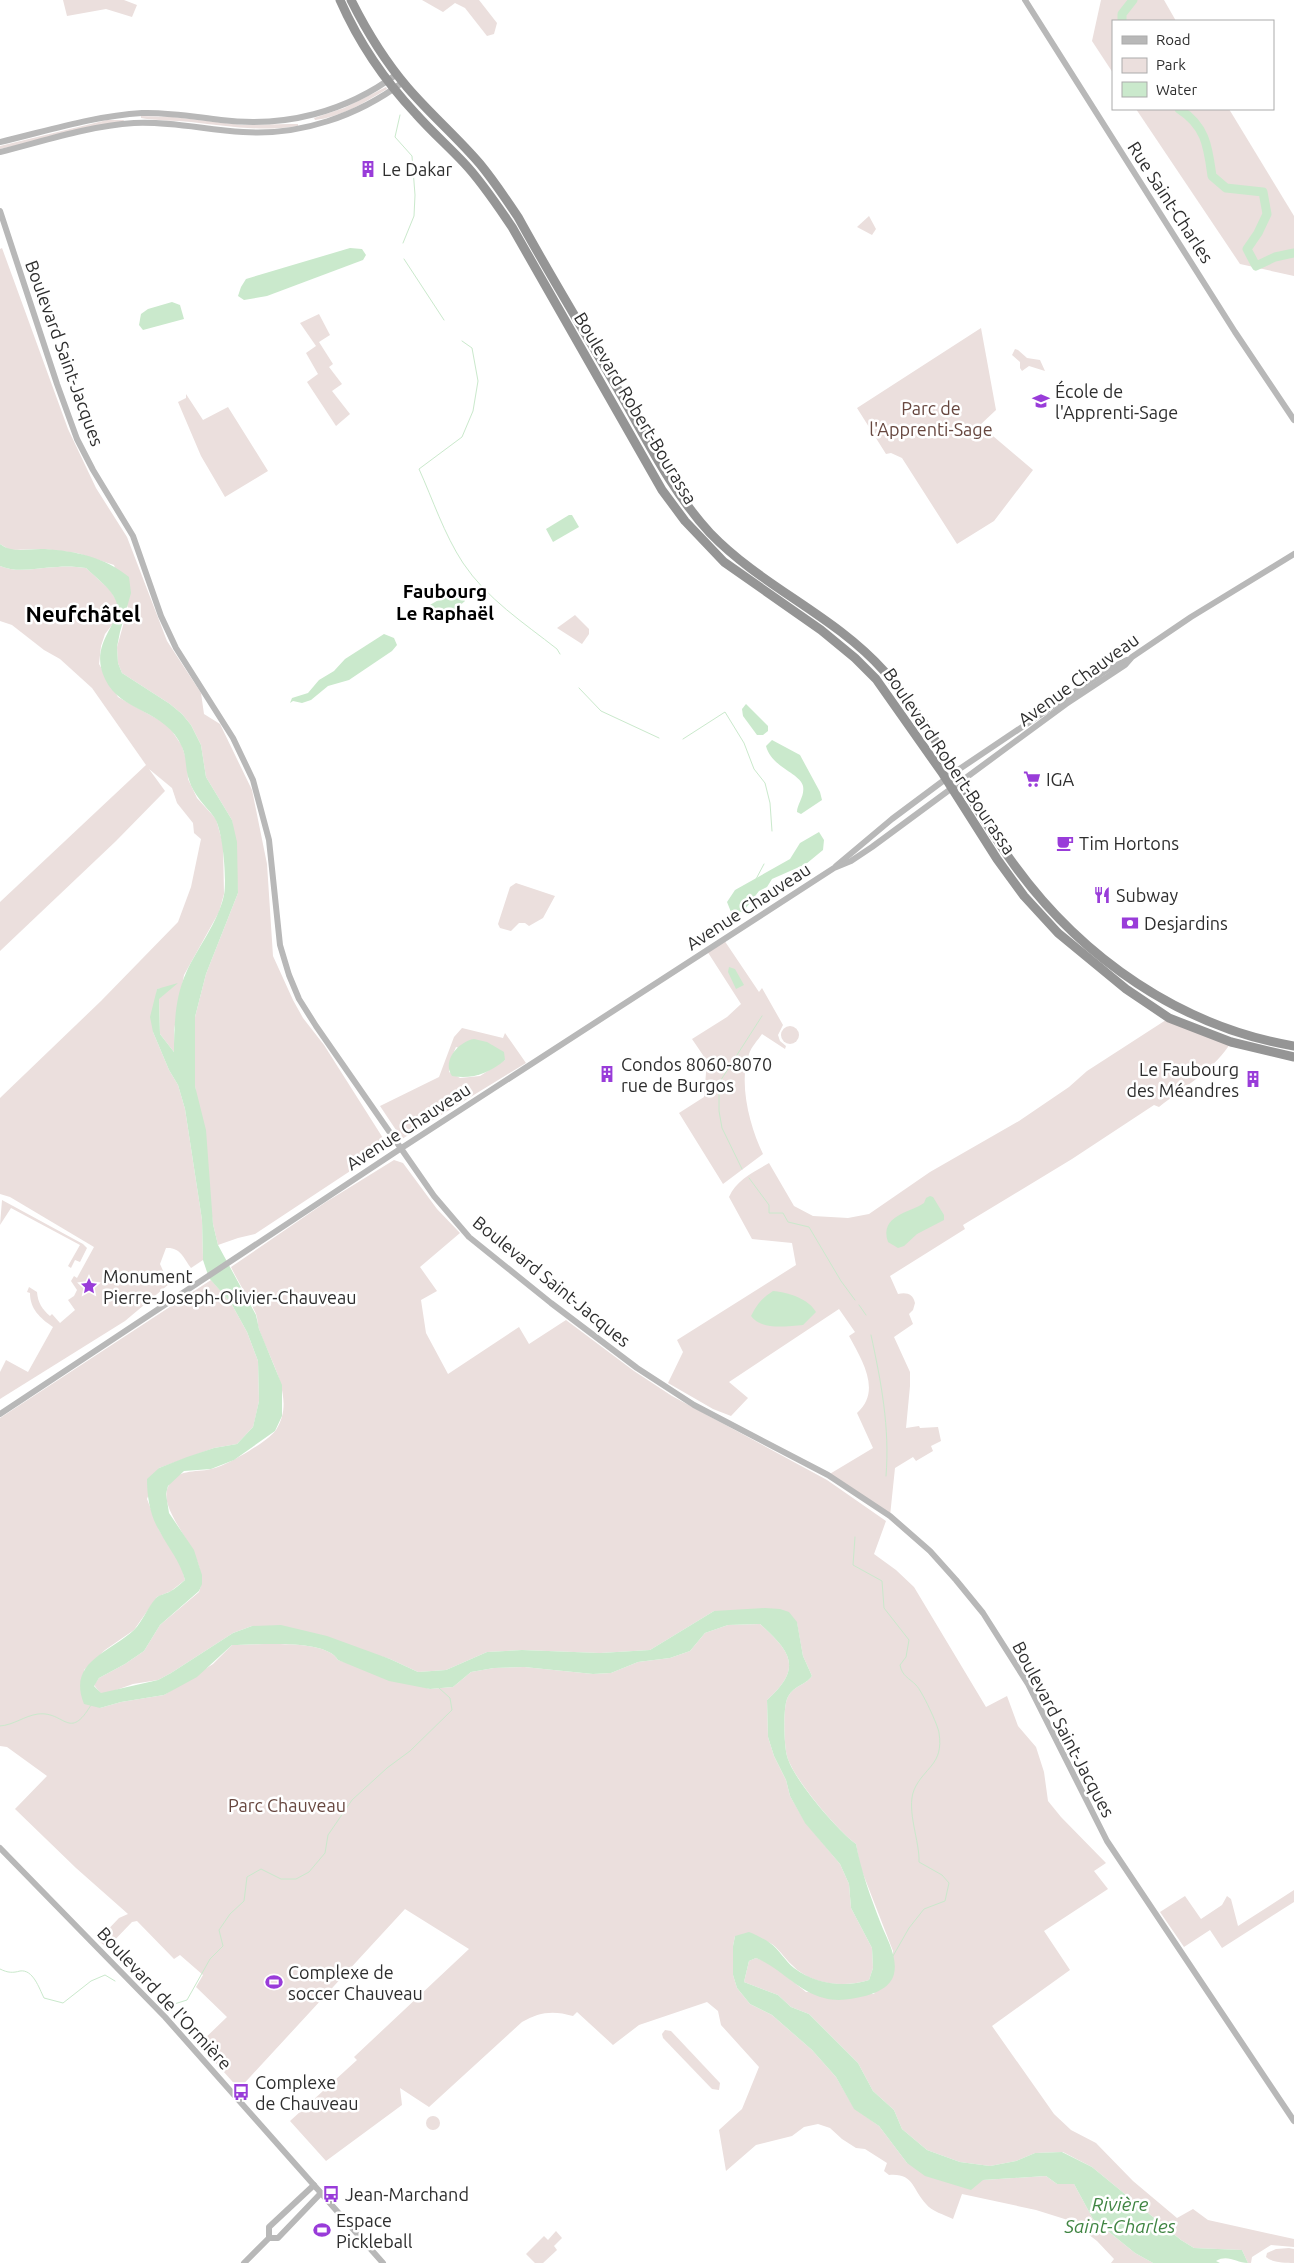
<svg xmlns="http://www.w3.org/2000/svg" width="1294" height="2263" font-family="Ubuntu,sans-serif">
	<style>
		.green { fill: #ebdfdd; fill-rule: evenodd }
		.water { fill: #cae9cc }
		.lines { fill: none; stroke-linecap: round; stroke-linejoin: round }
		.stream { stroke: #cae9cc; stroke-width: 1 }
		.river { stroke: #cae9cc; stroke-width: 9 }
		.secondary { stroke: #b8b8b8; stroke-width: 6 }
		.highway { stroke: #959595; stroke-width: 9 }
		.labels { text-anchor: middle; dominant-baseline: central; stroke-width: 5; stroke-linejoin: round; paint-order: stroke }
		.poi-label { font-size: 18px; fill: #2e2e2e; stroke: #fff; text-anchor: start }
		.street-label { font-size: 18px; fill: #2e2e2e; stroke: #fff }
		.park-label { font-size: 18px; fill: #67473f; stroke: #fff }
		.neighbourhood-label { font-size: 19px; font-weight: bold; fill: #000; stroke: #fff }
		.water-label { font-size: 19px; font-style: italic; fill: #408543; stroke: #fff }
		.district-label { font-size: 22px; font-weight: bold; fill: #000; stroke: #fff }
	</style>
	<rect width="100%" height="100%" fill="#fff"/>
	<g class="green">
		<path d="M63,0H124L137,5L132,17L106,9L67,16Z"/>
		<path d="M422,0H479L497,23L494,34L487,36L465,8L455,3L443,12Z"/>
		<path d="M1101,0H1164L1176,21H1113V73L1092,41Z"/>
		<path d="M386,87L387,89C364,103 341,117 315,120L314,118L344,108Z"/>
		<path d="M1136,109H1229L1294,216V276L1240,264Z"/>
		<path d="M141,116L173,117L242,125L290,124H298V126C261,132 227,126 191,122C174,120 157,121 141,118Z"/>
		<path d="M107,120H124L123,122L0,149V146Z"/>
		<path d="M869,216L876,229L872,235L857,227Z"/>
		<path d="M2,248L68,429L96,488L127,537L167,641L201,693L204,714L220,724L252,790L267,864L273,956L293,1000L303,1018L324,1045L388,1146L255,1234L238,1238L218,1245L213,1224L195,1086V1017L206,974L238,893L232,820L206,777L201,745L191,725L182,714L170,704L122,673L118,663L117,647L128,608L114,565L77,553L44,549L10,550L0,544V249Z"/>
		<path d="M319,314L330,335L319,342L333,364L329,367L342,384L332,391L350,414L336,426L307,382L318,374L306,353L316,346L300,323Z"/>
		<path d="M981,328L996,410L980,425L1033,470L994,521L957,544L902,458L891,453L886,454L857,408Z"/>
		<path d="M1015,349L1018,350L1027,358L1040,360L1045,371L1029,366L1022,371L1020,368V362L1012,355Z"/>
		<path d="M186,394L203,420L228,407L268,471L225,497L201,456L178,402L186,398Z"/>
		<path d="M0,566C19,574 38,567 58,567C67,566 77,567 86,568L110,590L118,603L115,621L105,634L101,646L99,664L118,697L168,725L182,746L187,762L188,779L197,798L216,819L223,844L224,894L219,912L184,975L174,1030V1052L160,1034L159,998L172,987L157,989L153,1032L169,1070L178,1085L185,1109L202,1220L203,1260L191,1268C183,1257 180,1247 166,1248L160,1264L169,1284L125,1321L0,1399V1372L6,1360L28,1372L53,1327C40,1318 30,1309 30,1293L27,1292L29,1287L37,1292C38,1303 42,1309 50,1316L52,1314L60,1323L75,1310L68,1300L74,1296L77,1290L71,1281L74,1276L77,1278L94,1247L10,1197L0,1194V1098L101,1001L178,922L191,887L201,839L194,833L193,823L177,803L172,788L149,769L165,791L116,841L0,951V902L146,765L92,688L60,659L44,650L12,625L0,621Z"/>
		<path d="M575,615L589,629V634L582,644L557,628Z"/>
		<path d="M516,883L555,896L543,918L529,926L525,923H519L511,931L500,928L498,924L510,887Z"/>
		<path d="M724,940L759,992L762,988L783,1025L778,1035L780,1041L786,1046L785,1049L762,1034C758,1040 751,1047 749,1054C738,1083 750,1127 763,1154L723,1184L679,1113L704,1097L707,1061L692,1039L727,1017L741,1004L707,951Z"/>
		<path d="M1169,1018L1231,1042C1217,1067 1182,1089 1159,1107L1154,1105L1072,1159L963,1225L965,1229L890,1276L898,1294C907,1292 913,1294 915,1303L913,1310L909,1314L913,1324L894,1337L910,1372V1386L906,1428L919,1426L920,1428L938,1427L941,1441L931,1446L933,1451L916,1461L913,1457L895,1468L890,1516L828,1475L873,1448L857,1413C882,1391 862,1360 849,1336L855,1332L839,1309L729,1382L748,1398L731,1416L713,1409L668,1383L683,1352L677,1340L796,1265L792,1243L752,1239L729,1197C736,1180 754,1172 769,1163L794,1206L813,1216L848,1218L869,1214L930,1172L1019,1121L1069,1087L1087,1071Z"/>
		<circle cx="790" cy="1035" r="9"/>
		<path d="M462,1028L503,1038L505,1033L526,1063L402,1139L380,1106L439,1077L454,1037ZM456,1047L505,1060L480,1076L460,1078L449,1072L450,1061Z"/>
		<path d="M394,1160L403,1163L437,1209L460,1233L420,1267L437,1291L421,1300L426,1333L448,1374L519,1327L529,1344L566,1320L634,1371L672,1396L827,1480L886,1521L874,1554L896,1570L914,1587L986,1707L1007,1696L1018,1726L1036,1747L1044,1772L1048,1801L1061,1817L1106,1863L1094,1871L1108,1889L1044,1931L1070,1970L992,2026L1054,2114L1071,2130L1096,2143L1133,2181L1177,2218L1193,2209L1208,2220L1294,2239V2247L1271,2245L1252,2257L1251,2263H1248L1242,2250L1194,2248L1181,2240L1092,2167L1063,2152L1035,2153L1016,2161L990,2166L960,2162L927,2150L902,2129L894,2110L873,2091L858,2063L809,2014L791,2007L778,1995L744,1982L749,1961L756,1958L770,1963L806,1992L874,1994L893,1956V1951L860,1866L856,1844C837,1830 793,1778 787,1756C784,1745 783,1710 787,1699C793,1685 805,1686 812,1676L803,1656L797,1623L714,1611L650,1650L600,1653L522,1650L487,1652L446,1670L418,1672L390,1659L281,1626H252L233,1633L171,1673L158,1680L133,1684L102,1695L94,1685L99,1678L125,1664L144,1651L160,1625L199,1592C213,1556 156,1514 168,1487C176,1468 195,1473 211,1469C224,1466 237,1458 249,1451C257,1446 270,1438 276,1430C297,1398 269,1359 259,1329C257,1324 258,1319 256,1314C250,1300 238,1282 231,1267L326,1202Z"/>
		<path d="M2,1200L83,1244L87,1248L80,1262L75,1260L71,1268L68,1266L80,1245L11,1208L0,1225Z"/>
		<path d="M211,1280L231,1303L247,1332L258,1361L259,1401L255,1419L253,1427L237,1444L214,1448L159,1468L147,1499L159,1530L181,1565L185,1580L171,1591L157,1597L134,1630L105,1650L84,1670L100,1708L121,1702L164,1695L213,1664L232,1645C256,1645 326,1638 338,1660L430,1689L453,1687L471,1672L494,1668L524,1667L593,1674L611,1673L638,1662L670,1658L690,1651L705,1633L728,1625L760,1624C791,1652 803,1668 767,1700L768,1737L774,1756L786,1780L790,1796L805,1822L840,1864L849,1884L851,1908L872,1948L873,1968L869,1980C844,1988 811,1985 792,1965C785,1959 778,1947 770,1943C760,1938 746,1938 735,1936L733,1946V1975L737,1988L750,2004L772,2015L812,2050L836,2077L854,2108L879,2126L907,2163L983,2180L1046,2176L1057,2184H1074L1093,2219L1135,2253L1153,2263H1111L1114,2259L1097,2241L1071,2221L1036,2210L962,2194L953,2219C945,2215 931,2211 926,2204C912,2189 914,2173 889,2175L884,2171L887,2163L865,2149L856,2148L842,2139L830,2128L818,2124L804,2127L792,2136L756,2145L726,2171L719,2130L742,2109L759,2067L721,2025L718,2011L707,2002L639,2025L613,2045L577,2012L573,2016C553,2010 539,2012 522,2022L429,2107L400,2088L402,2105L326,2161L290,2121L357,2060L354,2057L469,1949L405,1909L239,2089L199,2044L227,2017L196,1987L203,1975L180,1955L174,1959L137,1921L132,1922L107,1948L98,1940L119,1918L128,1914L76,1868L15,1809L47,1776L7,1747L0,1746V1418Z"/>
		<path d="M1294,1890V1902L1222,1948L1210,1930L1184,1947L1160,1912L1185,1896L1201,1919L1222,1905L1227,1896L1231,1899L1238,1926Z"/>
		<path d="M665,2030L671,2031L720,2083L719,2090L712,2089L663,2038L662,2034Z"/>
		<circle cx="433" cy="2123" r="7"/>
		<path d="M556,2231L562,2238L554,2246L557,2250L543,2263H535L526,2254L544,2236L548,2240Z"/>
		<path d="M1289,2248L1294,2249V2263C1285,2263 1273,2263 1266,2257L1267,2253L1276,2249Z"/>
	</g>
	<g class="water">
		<path d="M350,248L362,249L366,255L363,260L267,296L244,300L238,296L241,287L246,279Z"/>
		<path d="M172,302L180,305L184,319L143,330L139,325L141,314L148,309Z"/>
		<path d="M569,515H572L579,527L553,542L546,529Z"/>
		<path d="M0,544C13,554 29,548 45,549C75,551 105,557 129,577L131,593L120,632L117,647L118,663L122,673L170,704L182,714L191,725L201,745L206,777L232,820L237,842L238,893L206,974L195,1017V1086L206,1130L213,1224L218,1245L256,1315L259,1329L282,1385V1416L275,1431L234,1460L211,1469L184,1471L168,1486L166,1494L169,1513L194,1550L202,1575V1584L199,1591L160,1625L144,1651L125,1664L99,1678L94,1686L101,1693L158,1680L171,1673L233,1633L252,1626L281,1625L327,1636L390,1659L418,1672L446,1670L487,1652L522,1650L600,1653L650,1650L714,1611L765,1608L780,1609L789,1612L797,1622L803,1656L812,1676C805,1686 793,1685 787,1699C783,1710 784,1745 787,1756C793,1779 837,1830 856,1844C861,1871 871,1898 881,1924C887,1939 898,1957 894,1974C891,1987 876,1993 865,1996C851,1999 839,2002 824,1998C797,1991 781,1968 756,1958L749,1961L744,1982L778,1995L791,2007L809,2014L858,2063L873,2091L894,2110L902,2129L927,2150L960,2162L990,2166L1016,2161L1035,2153L1062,2152L1092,2167L1181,2240L1194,2248L1242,2250L1248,2263C1236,2263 1228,2254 1216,2261L1220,2263H1153L1135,2253L1093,2219L1074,2184H1057L1046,2176L983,2180L971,2190L925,2176L907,2163L879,2126L854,2109L836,2077L812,2050L772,2015L750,2004L737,1988L733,1975V1946L735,1936L749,1932C756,1935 763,1938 770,1943C779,1949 785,1961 794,1968C815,1984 844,1988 869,1980L873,1968L872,1948L851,1908L849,1884L840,1864L805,1823L790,1796L786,1780L774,1756L768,1737L767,1700C803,1668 791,1652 760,1624L728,1625L705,1633L690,1651L670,1658L638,1662L611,1673L593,1674L524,1667L494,1668L471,1672L453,1687L430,1689L389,1681L338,1660C326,1638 256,1645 232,1645L197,1677L164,1695L121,1702L100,1708L84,1704C67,1662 109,1653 134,1630C143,1621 147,1608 156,1598C159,1595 165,1594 169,1592C175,1589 180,1584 185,1580C180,1561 169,1549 160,1532C150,1516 147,1497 147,1479L159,1468L187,1457L214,1448L237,1444L253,1427L259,1401L258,1361L247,1332L231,1303L209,1278L203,1260L202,1220L185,1109L178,1085L169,1070L153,1032L150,1017L157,989L178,983L159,999L160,1034L174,1052C174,1027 175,997 186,973C197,948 218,923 224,895C227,880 223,829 214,817C205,805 194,796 189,780C185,769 187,758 182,747C166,709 121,713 105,679C87,642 125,622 116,601C111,588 96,578 86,568C77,567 67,566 58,567C38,567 19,574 0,566Z"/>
		<path d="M454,591L461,594L465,601L458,607L433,620L432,617L423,609Z"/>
		<path d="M384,634L394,638L397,645L392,651L349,680L328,686L311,700L302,703L293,701L290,703L292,698L308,693L319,680L334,671L345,659Z"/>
		<path d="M746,704L768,726V731L763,735H757L743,716L742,709Z"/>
		<path d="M772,740L800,755L820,792L822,800L801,814L797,812C797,804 805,796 803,786C800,773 771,767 766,746Z"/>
		<path d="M819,832L824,840L823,850L806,864L772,879L767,887L759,891L743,912H731L727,902L735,890L790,859L800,843Z"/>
		<path d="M729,967L735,969L744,985L736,989L728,972Z"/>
		<path d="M474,1039L487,1042L504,1052L505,1060C490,1073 471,1080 452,1076C441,1060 460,1041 474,1039Z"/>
		<path d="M930,1196L933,1197L944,1215V1220L917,1234L904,1246L898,1248L888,1242C879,1215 910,1213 924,1203L926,1198Z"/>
		<path d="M773,1291C788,1292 809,1299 816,1312L803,1325C787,1326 762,1331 751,1316C757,1304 762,1298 773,1291Z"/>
	</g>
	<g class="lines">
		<g class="stream">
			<path d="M400,115L395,137L412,156L415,195L414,216L403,243"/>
			<path d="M404,259L444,320"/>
			<path d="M462,341L472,348L478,381L473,411L462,437L419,469C433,500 444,534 463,563C487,599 524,623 557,649L560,654"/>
			<path d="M579,688L601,711L659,738"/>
			<path d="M683,739L725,712L744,743L754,769L765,783L770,803L772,831"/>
			<path d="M755,881L764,864"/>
			<path d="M742,1169L722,1128L719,1111V1083L762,1016"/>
			<path d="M749,1178L769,1205V1213H783L788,1222L809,1227L841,1281L855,1300"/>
			<path d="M859,1305L866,1315"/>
			<path d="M871,1335C881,1381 890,1428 886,1476"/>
			<path d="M855,1537L853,1565L882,1581L884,1608L909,1640L906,1657L900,1665C902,1676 909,1678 916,1685C922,1691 938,1725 939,1733C944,1765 924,1767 914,1790C906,1810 920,1842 919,1862L942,1875L949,1883L945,1901L924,1909L909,1928L893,1956"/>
			<path d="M0,1726C14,1725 24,1716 38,1714C65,1711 69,1742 91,1705"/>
			<path d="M0,1969C8,1973 13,1973 20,1971C33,1969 39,1988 44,1998L63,2003L91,1981L105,1975L115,1981"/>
			<path d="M168,2006L187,2000L210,1959L223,1946L219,1930L230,1914L244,1901L247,1877L261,1869L281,1879H296L309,1872L325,1853L328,1835L352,1800L387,1768L410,1751L452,1710L450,1698L439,1688"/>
		</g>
		<g class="river">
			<path d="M1122,21V14L1133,0"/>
			<path d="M1179,109C1206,126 1208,147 1212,176L1226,188L1263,192L1267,214L1258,233L1247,249L1256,266L1275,257L1294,253"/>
		</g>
		<g class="secondary">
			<path d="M1025,0L1235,332L1294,420"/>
			<path d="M0,142C47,131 93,116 142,113C169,112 195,117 221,120C285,128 346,112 397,74"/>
			<path d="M0,152C44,141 88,126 134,123C171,121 206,130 243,132C300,136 358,116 403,82"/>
			<path d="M0,211L57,384L77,439L93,470L133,536L161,616L176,648L233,738L253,780L269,840L280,945L289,975L299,999L316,1026L434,1196L469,1237L551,1303L637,1368L694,1405L828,1475L890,1516L930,1551L956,1580L983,1613L1028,1684L1107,1841L1294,2121"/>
			<path d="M836,866L892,819L955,772L1107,670L1127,660"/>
			<path d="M0,1414L400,1149L834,868L851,861L872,847L1066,704L1125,665L1132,657L1191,617L1294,554"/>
			<path d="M0,1848L165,2017L383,2263"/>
			<path d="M269,2238V2227L314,2185"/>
			<path d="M244,2263L269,2238H278L321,2193"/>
		</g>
		<g class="highway">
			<path d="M340,0C358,41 385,81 416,114C431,131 448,146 464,163C482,182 497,205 512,227L662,490L685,521L724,562L821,630L855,658L876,679L943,774L997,859L1024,896L1058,933L1126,989L1169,1018L1231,1042L1294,1057"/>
			<path d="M351,0C366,30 385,61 407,87C430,114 457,137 480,164C494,181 506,199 518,217C552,279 589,339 624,400C650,446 674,494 710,533C762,587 834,615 884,671C936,730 969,803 1015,866C1082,958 1181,1027 1294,1046"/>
		</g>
	</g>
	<defs>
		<g id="building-bare" transform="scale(1.35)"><path d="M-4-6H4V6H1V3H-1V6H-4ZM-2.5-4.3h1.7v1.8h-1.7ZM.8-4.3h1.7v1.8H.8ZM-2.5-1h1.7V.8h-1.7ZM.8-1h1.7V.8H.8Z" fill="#993cd9" stroke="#fff" stroke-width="2.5" paint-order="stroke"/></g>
		<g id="school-bare" transform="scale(1.35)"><path d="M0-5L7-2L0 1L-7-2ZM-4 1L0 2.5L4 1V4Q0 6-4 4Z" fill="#993cd9" stroke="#fff" stroke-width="2.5" paint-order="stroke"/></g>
		<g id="supermarket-bare" transform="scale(1.35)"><path d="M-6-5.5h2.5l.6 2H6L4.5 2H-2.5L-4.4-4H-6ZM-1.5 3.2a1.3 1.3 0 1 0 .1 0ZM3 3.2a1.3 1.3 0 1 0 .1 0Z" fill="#993cd9" stroke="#fff" stroke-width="2.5" paint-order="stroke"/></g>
		<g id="cafe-bare" transform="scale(1.35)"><path d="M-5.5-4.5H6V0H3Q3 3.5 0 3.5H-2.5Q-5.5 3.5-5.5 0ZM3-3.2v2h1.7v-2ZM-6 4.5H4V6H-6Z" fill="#993cd9" stroke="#fff" stroke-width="2.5" paint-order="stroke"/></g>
		<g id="restaurant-bare" transform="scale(1.35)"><path d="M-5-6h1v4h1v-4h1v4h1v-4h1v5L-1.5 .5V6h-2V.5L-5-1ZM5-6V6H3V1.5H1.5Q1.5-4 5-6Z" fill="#993cd9" stroke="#fff" stroke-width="2.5" paint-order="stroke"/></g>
		<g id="bank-bare" transform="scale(1.35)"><path d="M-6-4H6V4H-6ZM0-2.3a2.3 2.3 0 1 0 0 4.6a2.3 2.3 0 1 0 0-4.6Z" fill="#993cd9" stroke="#fff" stroke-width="2.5" paint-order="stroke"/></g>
		<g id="sight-bare" transform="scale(1.35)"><path d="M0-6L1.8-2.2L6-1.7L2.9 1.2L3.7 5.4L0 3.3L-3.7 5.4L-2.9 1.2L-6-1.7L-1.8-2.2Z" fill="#993cd9" stroke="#fff" stroke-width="2.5" paint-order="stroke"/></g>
		<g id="stadium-bare" transform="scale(1.35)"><path d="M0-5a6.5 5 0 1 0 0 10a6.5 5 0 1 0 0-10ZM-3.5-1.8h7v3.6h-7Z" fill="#993cd9" stroke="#fff" stroke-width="2.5" paint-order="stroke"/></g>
		<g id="bus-bare" transform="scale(1.35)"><path d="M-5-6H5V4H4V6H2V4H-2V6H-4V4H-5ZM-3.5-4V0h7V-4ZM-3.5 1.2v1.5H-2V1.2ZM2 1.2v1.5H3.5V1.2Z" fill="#993cd9" stroke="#fff" stroke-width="2.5" paint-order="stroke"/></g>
	</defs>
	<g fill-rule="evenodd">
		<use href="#building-bare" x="368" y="169"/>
		<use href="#school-bare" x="1041" y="401"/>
		<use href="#supermarket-bare" x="1032" y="779"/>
		<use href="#cafe-bare" x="1065" y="843"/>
		<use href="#restaurant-bare" x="1102" y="895"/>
		<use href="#bank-bare" x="1130" y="923"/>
		<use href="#building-bare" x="607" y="1074"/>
		<use href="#building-bare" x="1253" y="1079"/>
		<use href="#sight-bare" x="89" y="1286"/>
		<use href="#stadium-bare" x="274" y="1982"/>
		<use href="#bus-bare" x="241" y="2092"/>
		<use href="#bus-bare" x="331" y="2194"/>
		<use href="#stadium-bare" x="322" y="2230"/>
	</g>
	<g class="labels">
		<g class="poi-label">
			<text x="382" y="169">Le Dakar</text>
			<text x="1055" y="391">École de<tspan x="1055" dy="21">l'Apprenti-Sage</tspan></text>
			<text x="1046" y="779">IGA</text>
			<text x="1079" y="843">Tim Hortons</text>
			<text x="1116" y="895">Subway</text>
			<text x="1144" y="923">Desjardins</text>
			<text x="621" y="1064">Condos 8060-8070<tspan x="621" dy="21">rue de Burgos</tspan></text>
			<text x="1239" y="1069" text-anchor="end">Le Faubourg<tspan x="1239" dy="21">des Méandres</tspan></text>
			<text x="103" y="1276">Monument<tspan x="103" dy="21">Pierre-Joseph-Olivier-Chauveau</tspan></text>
			<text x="288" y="1972">Complexe de<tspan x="288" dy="21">soccer Chauveau</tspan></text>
			<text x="255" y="2082">Complexe<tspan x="255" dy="21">de Chauveau</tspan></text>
			<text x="345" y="2194">Jean-Marchand</text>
			<text x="336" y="2220">Espace<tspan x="336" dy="21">Pickleball</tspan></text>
		</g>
		<g class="street-label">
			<text transform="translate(1171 202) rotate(57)">Rue Saint-Charles</text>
			<text transform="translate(65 353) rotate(70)">Boulevard Saint-Jacques</text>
			<text transform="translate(636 408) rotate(59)">Boulevard Robert-Bourassa</text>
			<text transform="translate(1078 679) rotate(-36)">Avenue Chauveau</text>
			<text transform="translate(950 761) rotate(56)">Boulevard Robert-Bourassa</text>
			<text transform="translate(748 906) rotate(-33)">Avenue Chauveau</text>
			<text transform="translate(408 1126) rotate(-33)">Avenue Chauveau</text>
			<text transform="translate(552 1281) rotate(39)">Boulevard Saint-Jacques</text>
			<text transform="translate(1064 1729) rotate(62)">Boulevard Saint-Jacques</text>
			<text transform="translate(165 1998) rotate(47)">Boulevard de l'Ormière</text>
		</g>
		<g class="park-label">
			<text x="931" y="408">Parc de<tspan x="931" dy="21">l'Apprenti-Sage</tspan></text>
			<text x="287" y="1805">Parc Chauveau</text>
		</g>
		<g class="neighbourhood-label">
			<text x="445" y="591">Faubourg<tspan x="445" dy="22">Le Raphaël</tspan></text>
		</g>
		<g class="water-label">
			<text x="1120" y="2204">Rivière<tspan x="1120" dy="22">Saint-Charles</tspan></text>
		</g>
		<g class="district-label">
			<text x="83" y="613">Neufchâtel</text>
		</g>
	</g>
	<rect x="1112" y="20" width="162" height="90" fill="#ffffff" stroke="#ababab"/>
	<rect x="1122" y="36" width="25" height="8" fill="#b8b8b8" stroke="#ababab"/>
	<text x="1156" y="45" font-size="15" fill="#2e2e2e">Road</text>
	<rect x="1122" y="58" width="25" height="15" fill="#ebdfdd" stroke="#ababab"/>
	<text x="1156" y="70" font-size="15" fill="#2e2e2e">Park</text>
	<rect x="1122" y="82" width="25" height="15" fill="#cae9cc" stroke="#ababab"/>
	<text x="1156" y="95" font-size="15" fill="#2e2e2e">Water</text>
</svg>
